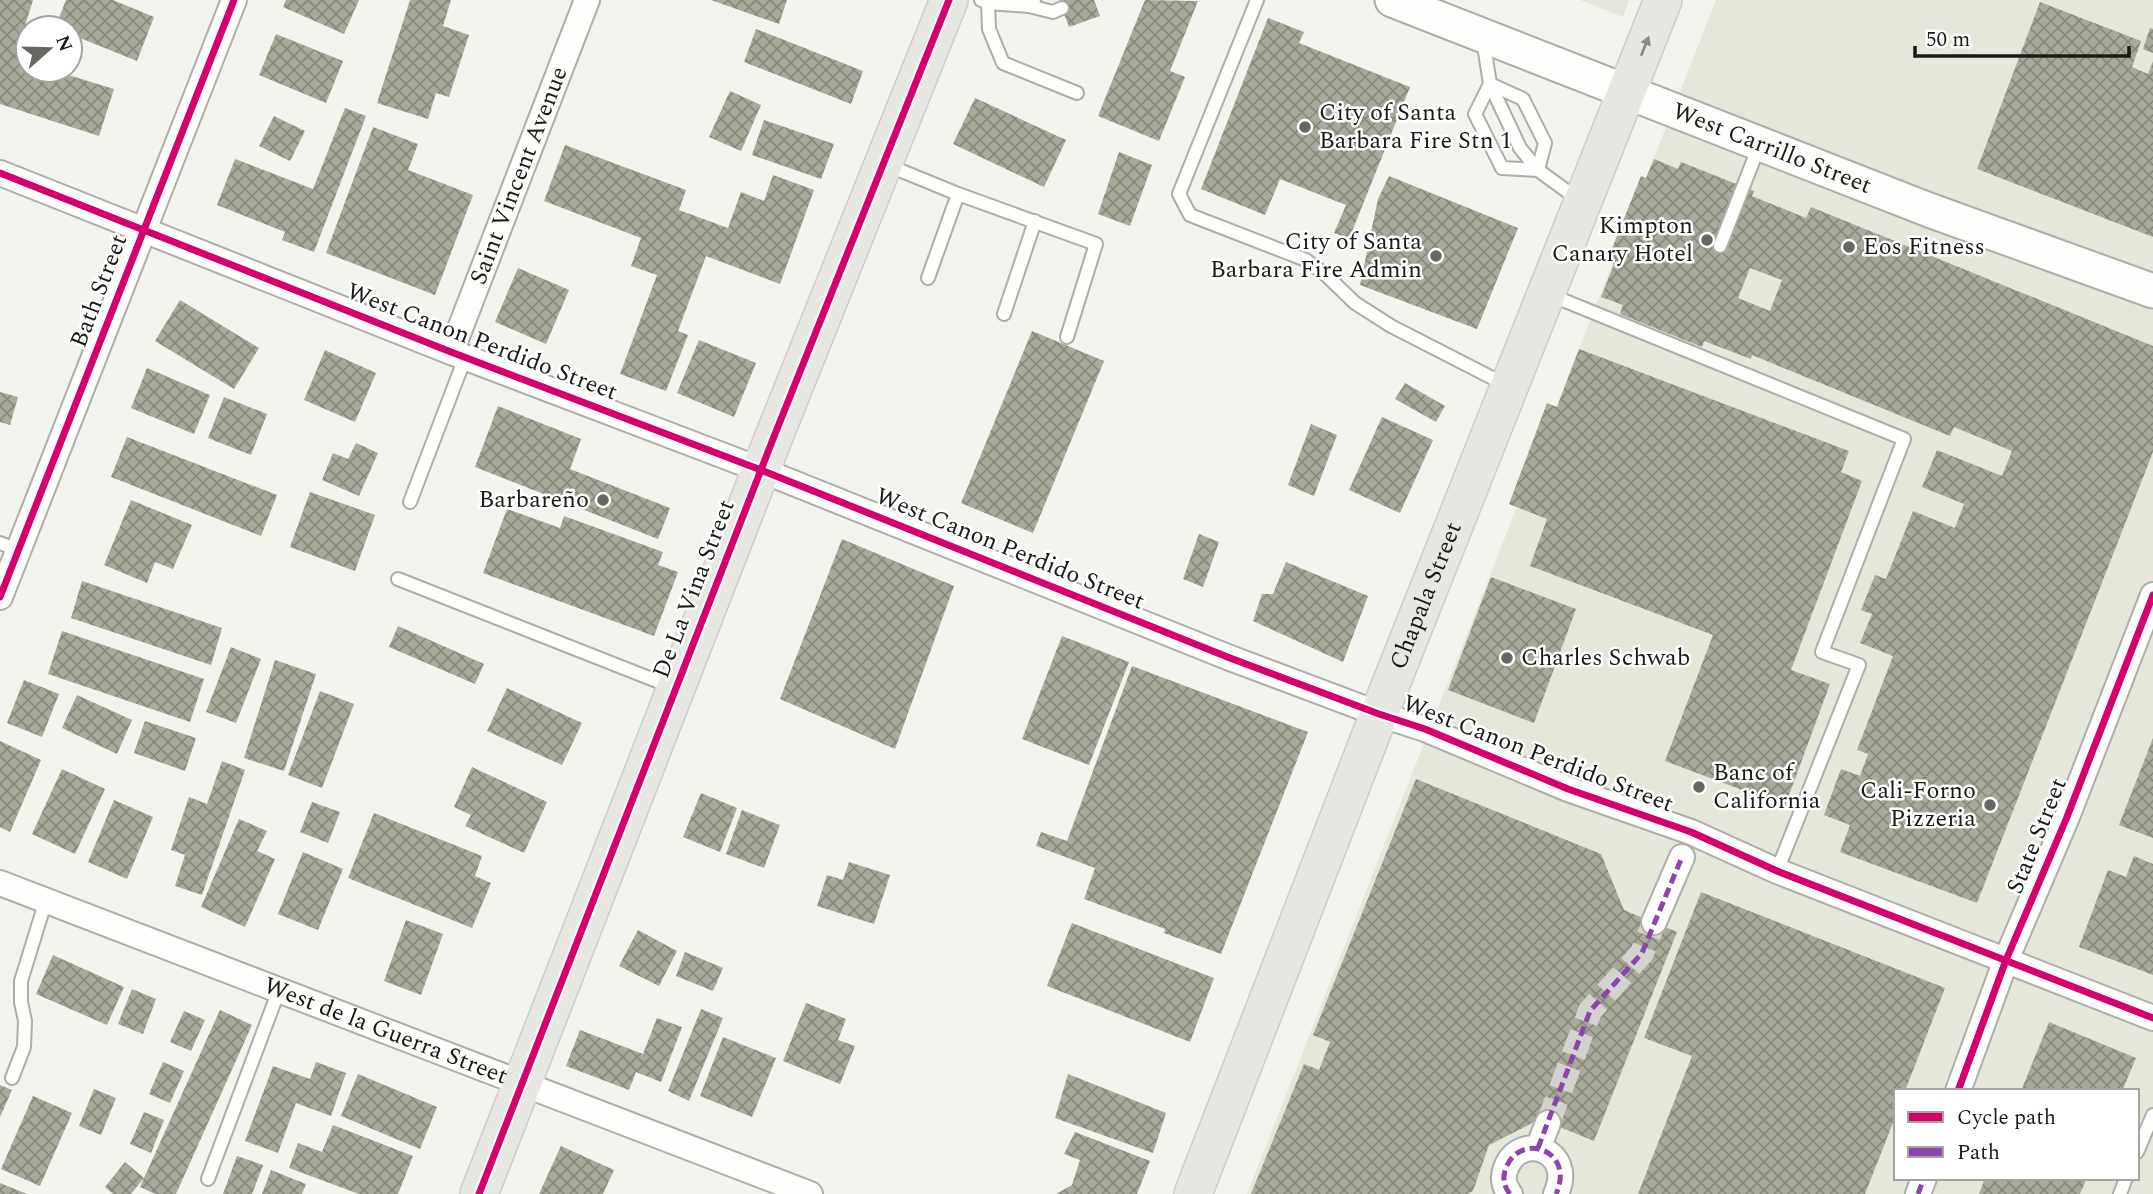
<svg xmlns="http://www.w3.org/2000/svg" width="2153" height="1194" font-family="Spectral,serif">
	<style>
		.built { fill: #e5e7da; fill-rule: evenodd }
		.building { fill: url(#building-cross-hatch); fill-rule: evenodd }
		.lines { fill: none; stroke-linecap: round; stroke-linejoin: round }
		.street-tunnel { stroke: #d2d3ce; stroke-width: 24; stroke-dasharray: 24 12; stroke-linecap: butt }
		.lane-casing { stroke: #adaea9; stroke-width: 16 }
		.street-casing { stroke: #adaea9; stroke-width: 28 }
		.secondary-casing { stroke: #adaea9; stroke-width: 37 }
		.primary-casing { stroke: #cdcdca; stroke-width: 40 }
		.lane { stroke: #fdfdfc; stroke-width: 12 }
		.street { stroke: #fdfdfc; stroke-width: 24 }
		.secondary { stroke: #fdfdfc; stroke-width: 33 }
		.primary { stroke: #e8e8e2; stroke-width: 37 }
		.quiet { stroke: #8e44ad; stroke-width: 5; stroke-dasharray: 10 5; stroke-linecap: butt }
		.cycleway-casing { stroke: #fff; stroke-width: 11 }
		.cycleway { stroke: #d6006c; stroke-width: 7 }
		.oneway { fill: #8b8c87 }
		.poi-dot { fill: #666762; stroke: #fff; stroke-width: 2.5 }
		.labels { text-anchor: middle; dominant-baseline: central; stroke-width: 5; stroke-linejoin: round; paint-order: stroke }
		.poi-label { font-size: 24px; fill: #1a1b17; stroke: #fff; text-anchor: start }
		.street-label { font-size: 24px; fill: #1a1b17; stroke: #fff }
	</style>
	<defs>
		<pattern id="building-cross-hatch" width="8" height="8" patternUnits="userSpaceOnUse" patternTransform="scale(1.75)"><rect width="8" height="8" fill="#a9aa9b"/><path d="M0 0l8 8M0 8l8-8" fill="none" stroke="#898a7d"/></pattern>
	</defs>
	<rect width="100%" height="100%" fill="#f3f4ee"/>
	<g class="built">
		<path d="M1580,0H1629L1623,17Z"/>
		<path d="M1716,0H2153V1194H1247ZM1896,1091H2137V1178H1896Z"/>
	</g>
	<g class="building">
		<path d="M0,0H33L20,42L28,45V70H52L114,89L99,136L0,104Z"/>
		<path d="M66,0H113L154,17L137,61L70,34V28H55Z"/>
		<path d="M286,0H359L344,34L283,7Z"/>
		<path d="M410,0H451L443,26L469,35L449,97L436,93L428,119L377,103Z"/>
		<path d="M711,0H787L779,24Z"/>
		<path d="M1059,0H1094L1100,16L1069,27Z"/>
		<path d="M1145,0L1198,1L1170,71L1185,77L1159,141L1098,116Z"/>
		<path d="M2040,2L2141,41L2132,67L2148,74L2153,61V237L1977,169Z"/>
		<path d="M1268,18L1304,32L1299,43L1410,87L1349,239L1334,233L1346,205L1280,179L1265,215L1201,189Z"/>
		<path d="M2150,28L2153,29V53L2143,49Z"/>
		<path d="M756,29L863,71L851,104L744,62Z"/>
		<path d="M276,34L343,61L326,103L259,75Z"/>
		<path d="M730,91L761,105L741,151L709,137Z"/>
		<path d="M975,98L1066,140L1044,187L953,144Z"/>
		<path d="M345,108L366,116L314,252L282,240L285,232L217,205L235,159L313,189Z"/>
		<path d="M274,116L305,131L290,161L259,146Z"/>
		<path d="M764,120L834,144L821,179L752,155Z"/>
		<path d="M373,127L418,144L408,170L473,195L435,295L326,253Z"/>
		<path d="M565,145L686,190L679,210L728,228L741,192L764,201L773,175L814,190L780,284L706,256L678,331L688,335L666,391L620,374L657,275L631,266L641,238L544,201Z"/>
		<path d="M1119,152L1152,165L1130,226L1098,214Z"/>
		<path d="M1654,159L1678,169L1681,162L1754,191L1752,196L1806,218L1811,207L2153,346V452L1977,903L1840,852L1850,825L1824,815L1841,769L1860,776L1868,754L1857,750L1893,656L1860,643L1872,614L1861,610L1875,575L1886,579L1913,511L1955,528L1964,504L1922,487L1937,450L2002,476L2012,451L1954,427L1950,436L1752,355L1751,359L1704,341L1702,347L1620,314L1623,305L1601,297L1614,264L1607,261L1641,176L1646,178ZM1750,268L1782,280L1770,311L1738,298Z"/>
		<path d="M1389,176L1518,228L1477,329L1360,285L1378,199Z"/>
		<path d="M518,268L569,290L546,344L495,322Z"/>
		<path d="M180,300L259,348L234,389L155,341Z"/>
		<path d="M1032,331L1104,361L1033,533L961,503Z"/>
		<path d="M699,340L756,363L734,417L677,393Z"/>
		<path d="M1579,349L1849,451L1841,472L1862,481L1791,670L1830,684L1785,806L1665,761L1713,635L1530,566L1547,519L1509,504L1547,403L1557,407Z"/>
		<path d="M325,350L376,373L355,422L304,400Z"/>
		<path d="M147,368L210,395L194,434L131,408Z"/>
		<path d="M1405,383L1445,406L1436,422L1395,399Z"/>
		<path d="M0,392L18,397L10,425L0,422Z"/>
		<path d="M224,397L267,414L251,455L208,438Z"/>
		<path d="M498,406L581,439L570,469L670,508L658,539L475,467Z"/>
		<path d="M1382,417L1433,440L1400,513L1349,490Z"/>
		<path d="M1311,424L1337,435L1314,496L1288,485Z"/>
		<path d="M127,437L277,495L261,536L111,477Z"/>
		<path d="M356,443L378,453L359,496L322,480L333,453L348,459Z"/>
		<path d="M310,492L375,515L355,571L290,547Z"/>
		<path d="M131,500L192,525L173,569L155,562L147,583L104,565Z"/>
		<path d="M507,509L560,528L564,516L663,552L658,565L678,572L654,636L483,573Z"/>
		<path d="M1199,534L1219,542L1203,587L1183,579Z"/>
		<path d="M842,539L954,586L895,749L780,699Z"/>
		<path d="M1286,562L1368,596L1343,662L1253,621L1262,594H1273Z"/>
		<path d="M1491,577L1576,609L1534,723L1448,690Z"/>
		<path d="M82,581L222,628L211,665L71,618Z"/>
		<path d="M398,626L484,664L475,684L389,647Z"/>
		<path d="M62,631L204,679L190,722L48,674Z"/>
		<path d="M1062,636L1129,662L1089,765L1022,739Z"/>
		<path d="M231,647L261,659L236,723L206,712Z"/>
		<path d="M275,660L316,674L284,771L244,758Z"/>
		<path d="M1132,666L1308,732L1221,954L1164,933L1165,929L1084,899L1095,868L1036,846L1041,832L1067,841Z"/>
		<path d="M24,680L59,694L42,737L7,723Z"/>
		<path d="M507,688L582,723L562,765L487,731Z"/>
		<path d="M320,691L354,704L322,788L288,775Z"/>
		<path d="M77,695L132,720L117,754L62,728Z"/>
		<path d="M145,721L196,738L185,771L134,753Z"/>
		<path d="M2153,738V838L2119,825Z"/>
		<path d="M0,741L41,760L10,832L0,827Z"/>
		<path d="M222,761L245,770L202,895L175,886L185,855L171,850L189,797L207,804Z"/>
		<path d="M472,767L547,802L524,853L465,826L471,815L454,807Z"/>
		<path d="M62,769L105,789L75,854L32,834Z"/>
		<path d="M1416,779L1601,854L1624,910L1677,932L1594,1141L1540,1119L1489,1145L1473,1191L1467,1194H1251L1304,1064L1319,1070L1330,1042L1313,1035Z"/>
		<path d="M701,793L737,808L720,852L683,837Z"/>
		<path d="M114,800L153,817L127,879L88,862Z"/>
		<path d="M312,802L340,812L328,843L300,832Z"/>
		<path d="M742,810L780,825L764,868L726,854Z"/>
		<path d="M374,813L482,856L475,876L491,883L472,928L348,878Z"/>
		<path d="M239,819L267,831L257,851L275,859L245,927L201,907Z"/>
		<path d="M303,852L343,869L318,930L278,914Z"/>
		<path d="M2134,856L2153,864V975L2079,947L2108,870L2126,877Z"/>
		<path d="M849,862L890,875L874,924L817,906L827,875L843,880Z"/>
		<path d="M1701,892L1945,988L1905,1091H1896V1115L1865,1194H1638L1692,1056L1644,1038Z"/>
		<path d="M406,920L443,934L421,995L384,981Z"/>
		<path d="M1072,923L1214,978L1190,1042L1047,986Z"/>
		<path d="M638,930L677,951L659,986L619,966Z"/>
		<path d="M685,952L723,968L713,991L676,976Z"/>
		<path d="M53,955L124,987L107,1025L36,994Z"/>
		<path d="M132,989L156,999L143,1034L118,1024Z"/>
		<path d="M806,1003L846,1019L838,1040L855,1046L840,1084L783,1061Z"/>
		<path d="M701,1009L723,1018L689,1101L668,1091Z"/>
		<path d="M220,1010L252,1025L176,1194H155L140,1187Z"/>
		<path d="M184,1011L205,1020L191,1051L170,1042Z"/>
		<path d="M657,1018L682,1027L661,1082L636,1072L629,1090L566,1066L580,1030L643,1054Z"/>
		<path d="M2049,1022L2136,1058L2122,1091H2021Z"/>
		<path d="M723,1037L776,1058L752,1117L700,1096Z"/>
		<path d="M163,1062L184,1071L170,1103L149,1094Z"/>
		<path d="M316,1062L346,1073L331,1116L296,1103L278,1153L245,1141L273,1066L310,1079Z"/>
		<path d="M358,1074L437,1107L420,1149L341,1116Z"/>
		<path d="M1068,1074L1166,1113L1153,1153L1055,1118Z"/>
		<path d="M0,1085L12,1090L0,1117Z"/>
		<path d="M94,1089L116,1098L101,1135L79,1126Z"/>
		<path d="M33,1096L72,1113L40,1186L1,1169Z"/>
		<path d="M144,1112L164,1120L151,1153L130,1144Z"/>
		<path d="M333,1125L413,1156L398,1194H359L289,1168L298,1143L322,1152Z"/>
		<path d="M1075,1132L1150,1161L1137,1194H1056L1072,1185L1080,1160L1064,1154Z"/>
		<path d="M561,1146L614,1170L603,1194H539Z"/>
		<path d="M237,1156L263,1165L252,1194H223Z"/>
		<path d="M125,1162L144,1178L131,1194H113L105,1187Z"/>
		<path d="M271,1170L306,1184L302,1194H262Z"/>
		<path d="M1985,1178H2087L2080,1194H1979Z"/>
		<path d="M0,1183L27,1194H0Z"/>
	</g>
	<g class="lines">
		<path class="street-tunnel" d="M1548,1123L1590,1011L1642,953L1654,922"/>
		<g class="lane-casing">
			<g id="lane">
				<path d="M981,0L988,3L1029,6L1034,0"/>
				<path d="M1257,0L1179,194L1190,215L1306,260L1327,276L1355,303L1391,326L1506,385"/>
				<path d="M988,3L989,29L1003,63L1077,93"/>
				<path d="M1029,6L1053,12L1062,8"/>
				<path d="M1483,39L1490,84L1520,148L1538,170L1579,200"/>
				<path d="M1490,84L1523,99L1545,143L1538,170L1502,168L1475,114Z"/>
				<path d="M887,165L958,194L1096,244L1067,337"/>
				<path d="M1720,246L1759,146"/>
				<path d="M928,278L958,194"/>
				<path d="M1548,294L1904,439L1822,652L1859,665L1777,871"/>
				<path d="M1004,314L1035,221"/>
				<path d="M410,502L465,358"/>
				<path d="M0,543L18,550"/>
				<path d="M398,579L672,687"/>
				<path d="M12,1078L24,1047L25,1021L21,1002V981L46,900"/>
				<path d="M2137,1152L2153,1115"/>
				<path d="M208,1179L279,990"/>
				<path d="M2120,1194L2126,1178"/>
			</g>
		</g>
		<g class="street-casing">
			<g id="street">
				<path d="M0,173L451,352L761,470L1230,658L1379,714L1425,729L1568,789L1691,832L1777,871L2153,1018"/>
				<path id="s1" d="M451,352L587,0"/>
				<path d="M0,597L234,0"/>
				<path id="s2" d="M0,883L810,1194"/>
				<path d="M1654,922L1682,857"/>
				<path d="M1958,1091L2006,960L2067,817L2153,595"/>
				<path d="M1538,1148L1548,1123"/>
				<path d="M1510,1194C1504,1187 1502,1177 1506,1168C1520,1131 1576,1150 1556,1194"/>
				<path d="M1918,1194L1924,1178"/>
			</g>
		</g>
		<g class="secondary-casing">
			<g id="secondary">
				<path id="s3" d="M1392,0L1929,210L2153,291"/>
			</g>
		</g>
		<g class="primary-casing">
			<g id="primary">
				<path d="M479,1194L773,439L949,0"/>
				<path id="s4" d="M1193,1194L1379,714L1663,0"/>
			</g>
		</g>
		<use href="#lane" class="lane"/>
		<use href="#street" class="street"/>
		<use href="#secondary" class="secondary"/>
		<use href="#primary" class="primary"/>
		<g class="quiet">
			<path d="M1538,1148L1590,1011L1642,953L1682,857"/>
			<path d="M1510,1194C1504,1187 1502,1177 1506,1168C1520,1131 1576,1150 1556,1194"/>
			<path d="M1918,1194L1924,1178"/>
		</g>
		<g class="cycleway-casing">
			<g id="cycleway">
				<path d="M0,173L451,352L761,470L1230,658L1379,714L1425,729L1568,789L1691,832L1777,871L2153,1018"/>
				<path d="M0,597L234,0"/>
				<path d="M1958,1091L2006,960L2067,817L2153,595"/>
				<path d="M479,1194L773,439L949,0"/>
			</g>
		</g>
		<use href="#cycleway" class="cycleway"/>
	</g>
	<defs><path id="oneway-solid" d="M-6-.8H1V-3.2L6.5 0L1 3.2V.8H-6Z" transform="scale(1.75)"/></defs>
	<use class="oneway" href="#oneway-solid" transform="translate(1645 46) rotate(-68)"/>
	<g class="poi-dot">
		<circle cx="1305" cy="127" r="7"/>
		<circle cx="1707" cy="240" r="7"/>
		<circle cx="1849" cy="247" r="7"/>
		<circle cx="1436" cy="256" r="7"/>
		<circle cx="603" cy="500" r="7"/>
		<circle cx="1507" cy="658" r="7"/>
		<circle cx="1699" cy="787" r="7"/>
		<circle cx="1990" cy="805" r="7"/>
	</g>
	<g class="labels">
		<g class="poi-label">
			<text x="1319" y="113">City of Santa<tspan x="1319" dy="28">Barbara Fire Stn 1</tspan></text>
			<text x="1693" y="226" text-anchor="end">Kimpton<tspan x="1693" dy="28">Canary Hotel</tspan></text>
			<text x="1422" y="242" text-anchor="end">City of Santa<tspan x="1422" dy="28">Barbara Fire Admin</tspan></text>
			<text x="1863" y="247">Eos Fitness</text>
			<text x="589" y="500" text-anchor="end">Barbareño</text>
			<text x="1521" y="658">Charles Schwab</text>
			<text x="1713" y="773">Banc of<tspan x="1713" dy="28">California</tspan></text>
			<text x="1976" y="791" text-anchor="end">Cali-Forno<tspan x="1976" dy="28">Pizzeria</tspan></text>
		</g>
		<g class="street-label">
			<text stroke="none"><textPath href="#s3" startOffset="408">West Carrillo Street</textPath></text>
			<text stroke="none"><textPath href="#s1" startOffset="189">Saint Vincent Avenue</textPath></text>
			<text transform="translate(99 291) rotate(-69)">Bath Street</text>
			<text transform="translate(482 342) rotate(21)">West Canon Perdido Street</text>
			<text transform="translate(1010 549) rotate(22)">West Canon Perdido Street</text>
			<text transform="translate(694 589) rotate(-69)">De La Vina Street</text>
			<text stroke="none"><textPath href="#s4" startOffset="642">Chapala Street</textPath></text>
			<text transform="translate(1538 754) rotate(21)">West Canon Perdido Street</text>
			<text transform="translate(2037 836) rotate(-68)">State Street</text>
			<text stroke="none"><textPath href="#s2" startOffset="413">West de la Guerra Street</textPath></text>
		</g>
	</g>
	<rect x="1894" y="1089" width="245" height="91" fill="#ffffff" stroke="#a3a4a2" stroke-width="2"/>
	<rect x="1908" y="1112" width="35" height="10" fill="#d6006c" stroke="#a3a4a2" stroke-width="2"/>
	<text x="1957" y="1124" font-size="21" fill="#1a1b17">Cycle path</text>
	<rect x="1908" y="1147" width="35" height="10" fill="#8e44ad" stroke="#a3a4a2" stroke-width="2"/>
	<text x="1957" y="1159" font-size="21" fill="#1a1b17">Path</text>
	<g transform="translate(49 49) rotate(70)"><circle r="33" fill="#ffffff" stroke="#a3a4a2" stroke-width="2"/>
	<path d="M0-5L12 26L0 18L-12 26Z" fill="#666762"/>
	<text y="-10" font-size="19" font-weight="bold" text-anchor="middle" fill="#1a1b17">N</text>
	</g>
	<path d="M1915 46v10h214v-10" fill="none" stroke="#1a1b17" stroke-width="3.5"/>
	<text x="1926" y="46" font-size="21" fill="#1a1b17" stroke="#ffffff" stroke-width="5" paint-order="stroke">50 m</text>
</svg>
